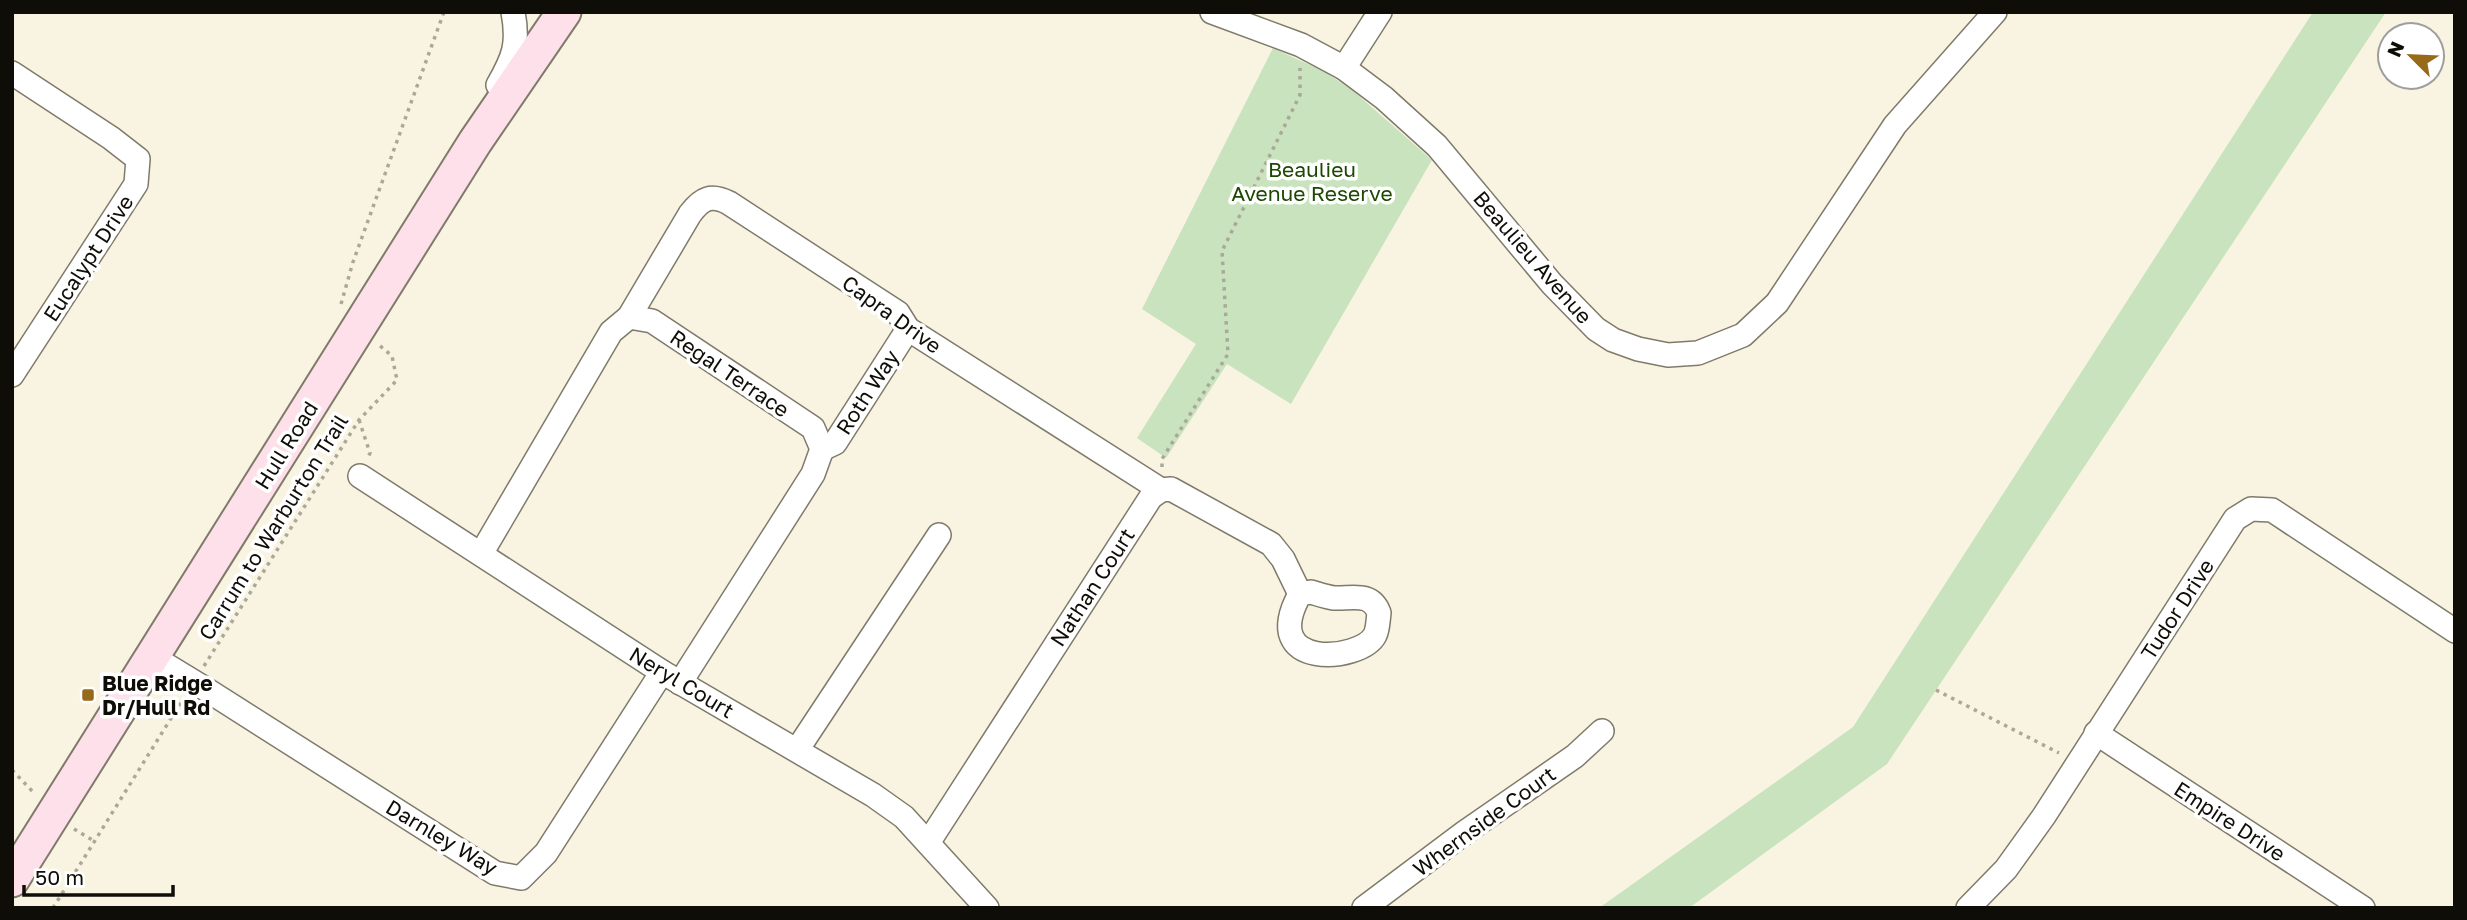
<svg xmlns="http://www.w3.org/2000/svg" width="2467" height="920" font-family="'Golos Text',sans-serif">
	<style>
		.green { fill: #c8e3be }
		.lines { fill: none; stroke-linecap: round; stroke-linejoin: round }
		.street-casing { stroke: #7f7a6a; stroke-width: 26 }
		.secondary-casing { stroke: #7f7a6a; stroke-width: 37 }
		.path { stroke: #aba799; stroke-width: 3.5; stroke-dasharray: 3.5 5; stroke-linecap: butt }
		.street { stroke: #fff; stroke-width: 23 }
		.secondary { stroke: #fee0ea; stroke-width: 33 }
		.poi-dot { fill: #976a19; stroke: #fff; stroke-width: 2.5 }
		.labels { text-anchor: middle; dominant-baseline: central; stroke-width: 7; stroke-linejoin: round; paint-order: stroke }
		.park-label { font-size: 21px; fill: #1c4802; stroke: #fff }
		.street-label { font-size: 21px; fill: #0f0d07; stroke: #fff }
		.poi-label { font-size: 21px; font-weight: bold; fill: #0f0d07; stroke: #fff; text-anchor: start }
	</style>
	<rect width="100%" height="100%" fill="#f9f4e2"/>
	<g class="green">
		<path d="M2313,12H2386L1887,764L1689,908H1599L1853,727Z"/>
		<path d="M1273,48L1325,72L1351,89L1432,160L1291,404L1227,364L1166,458L1137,438L1196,344L1142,309Z"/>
	</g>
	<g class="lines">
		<g class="street-casing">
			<g id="street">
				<path d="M1212,12L1301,45L1344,68L1384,98L1437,146L1552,284L1596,329L1613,340L1638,349L1668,355L1698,353L1743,335L1777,303L1895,125L1995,12"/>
				<path d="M1344,68L1380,12"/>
				<path d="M12,73L111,138L138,159L136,184L12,375"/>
				<path d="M498,85C514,57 519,44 513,12"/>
				<path d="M629,317L690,214C702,198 711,194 729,203L898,313L908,329L1161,490"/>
				<path d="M822,449L835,443L908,329"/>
				<path d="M360,476L662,672L873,795L904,817L987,908"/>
				<path d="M481,554L611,332L629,317L652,321L813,428L822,449L813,474L680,683"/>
				<path d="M1311,592C1318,594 1326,597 1334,598C1351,599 1371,591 1379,613C1378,620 1378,629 1375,635C1361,662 1257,671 1300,594Z"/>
				<path d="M153,657L204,688L495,873L521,878L546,853L662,672"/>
				<path d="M2096,733L2363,908"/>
				<path d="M797,750L939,535"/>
				<path d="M928,843L1151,497L1161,490L1171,489L1271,544L1283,559L1300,594"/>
				<path d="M1364,908L1464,833L1575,756L1602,731"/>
				<path d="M1968,908L2006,869L2044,816L2235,519L2251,509L2272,510L2455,631"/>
			</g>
		</g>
		<g class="secondary-casing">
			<path id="secondary" d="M12,880L475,142L564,12"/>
		</g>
		<g class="path">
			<path d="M341,304L353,262L444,12"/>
			<path d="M359,420L370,453L368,458"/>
			<path d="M1162,467V459L1228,354L1222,251L1300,95V68"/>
			<path d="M204,666L359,420L397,380L392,356L379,345"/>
			<path d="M1936,690L2059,753"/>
			<path d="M12,770L35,794"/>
			<path d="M74,829L94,841"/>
			<path d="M53,908L183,699"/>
		</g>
		<use href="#street" class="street"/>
		<use href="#secondary" class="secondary"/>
	</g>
	<rect class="poi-dot" x="81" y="688" width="14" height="14" rx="3.5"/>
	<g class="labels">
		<g class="park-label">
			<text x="1312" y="169">Beaulieu<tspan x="1312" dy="24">Avenue Reserve</tspan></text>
		</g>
		<g class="street-label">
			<text transform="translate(1533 257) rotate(49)">Beaulieu Avenue</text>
			<text transform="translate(88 258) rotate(-57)">Eucalypt Drive</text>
			<text transform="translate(892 314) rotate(36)">Capra Drive</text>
			<text transform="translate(730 373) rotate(34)">Regal Terrace</text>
			<text transform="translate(867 392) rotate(-57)">Roth Way</text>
			<text transform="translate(286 445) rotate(-58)">Hull Road</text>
			<text transform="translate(273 527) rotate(-58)">Carrum to Warburton Trail</text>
			<text transform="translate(1092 587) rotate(-57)">Nathan Court</text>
			<text transform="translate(2177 609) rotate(-57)">Tudor Drive</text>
			<text transform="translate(682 682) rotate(31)">Neryl Court</text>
			<text transform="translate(1484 821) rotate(-36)">Whernside Court</text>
			<text transform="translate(2230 821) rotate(33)">Empire Drive</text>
			<text transform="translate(442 837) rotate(31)">Darnley Way</text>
		</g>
		<g class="poi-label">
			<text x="102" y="683">Blue Ridge<tspan x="102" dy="24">Dr/Hull Rd</tspan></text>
		</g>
	</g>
	<rect width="2467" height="920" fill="none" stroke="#0f0d07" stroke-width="28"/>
	<g transform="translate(2411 56) rotate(294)"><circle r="33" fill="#ffffff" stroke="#9f9e9c" stroke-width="2"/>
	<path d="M0-5L12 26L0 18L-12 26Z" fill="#976a19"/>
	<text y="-10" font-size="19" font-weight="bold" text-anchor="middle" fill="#0f0d07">N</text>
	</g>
	<path d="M24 885v10h149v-10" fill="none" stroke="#0f0d07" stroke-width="3.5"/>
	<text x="35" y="885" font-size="21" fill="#0f0d07" stroke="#ffffff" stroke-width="5" paint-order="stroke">50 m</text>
</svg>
